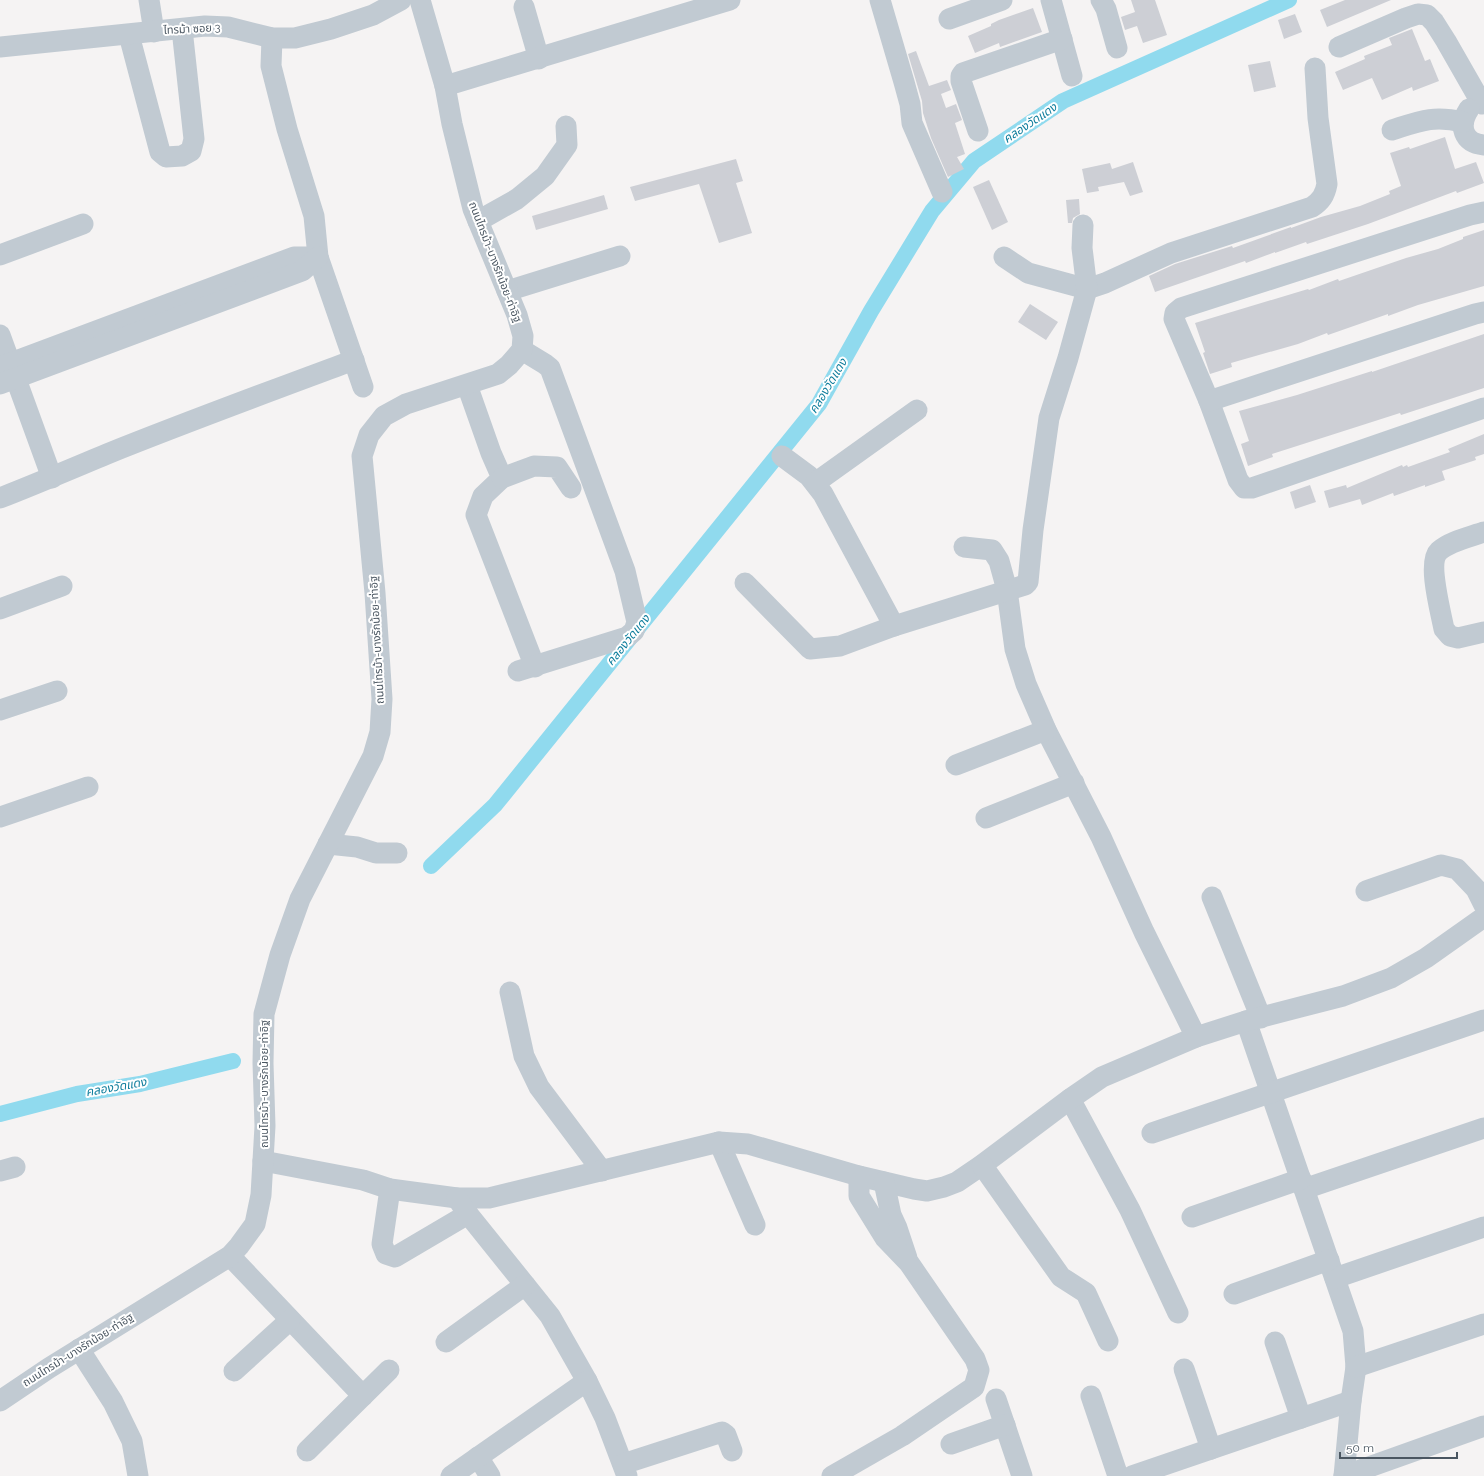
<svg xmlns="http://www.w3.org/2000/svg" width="1484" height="1476" font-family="Raleway,'Noto Sans Thai',sans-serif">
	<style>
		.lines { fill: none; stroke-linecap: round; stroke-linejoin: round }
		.canal { stroke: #90daee; stroke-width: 16 }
		.building { fill: #cdcfd5 }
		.minor { stroke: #c1cad2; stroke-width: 21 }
		.labels { text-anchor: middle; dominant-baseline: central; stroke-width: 4; stroke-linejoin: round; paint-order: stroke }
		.street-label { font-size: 11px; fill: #4a5661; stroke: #fff }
		.water-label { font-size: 12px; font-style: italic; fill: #0c7c9b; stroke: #fff }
	</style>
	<rect width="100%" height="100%" fill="#f5f3f3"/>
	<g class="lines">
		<g class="canal">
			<path d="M431,866L495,805L819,404L871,311L932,211L974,161L1063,101L1289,0"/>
			<path d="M0,1114L77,1094L140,1084L233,1061"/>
		</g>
	</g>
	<g class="building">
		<path d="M1131,0H1155L1167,35L1143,43L1137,26L1125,30L1121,17L1135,12Z"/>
		<path d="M1345,0H1391L1327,27L1320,10Z"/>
		<path d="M1033,8L1042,32L1000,47L999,43L975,53L968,36L991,26V24L999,20Z"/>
		<path d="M1295,14L1302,32L1284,39L1278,20Z"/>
		<path d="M1412,29L1425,61L1430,59L1439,81L1413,91L1412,87L1382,100L1372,78L1343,90L1335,72L1365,59L1364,56L1392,45L1389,38Z"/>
		<path d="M916,51L929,86L947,80L951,90L941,94L946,108L956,104L962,120L955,123L965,154L957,157L964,169L948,177L931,138L923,113L922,101L908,54Z"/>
		<path d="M1270,61L1276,87L1254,92L1248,65Z"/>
		<path d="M1445,137L1455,169L1476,162L1484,183L1457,193L1456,191L1368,224L1307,244L1306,242L1275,253V252L1246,263L1245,261L1155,292L1149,276L1175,264L1232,246L1233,248L1291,227V228L1321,217L1360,206L1390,194L1389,191L1401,186L1390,153L1409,147L1410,149Z"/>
		<path d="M736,159L743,181L736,183L752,233L719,243L699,184L635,201L630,187Z"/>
		<path d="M1133,162L1143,192L1130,196L1124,182L1098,187L1099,191L1087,193L1082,169L1110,163L1112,169Z"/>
		<path d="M989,180L1008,222L992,230L973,187Z"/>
		<path d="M604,195L608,209L536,230L532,216Z"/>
		<path d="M1079,199L1080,214L1073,218L1072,223H1068L1066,200Z"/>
		<path d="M1484,230V286L1418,305L1388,316V314L1328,335L1327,333L1298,344L1231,363L1232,367L1210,374L1203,353L1205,352L1195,323L1308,289L1309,290L1338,279L1339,281L1406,258L1438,249L1463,239V237Z"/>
		<path d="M1030,304L1058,322L1046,340L1018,322Z"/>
		<path d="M1484,334V388L1401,415L1400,413L1272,454L1273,457L1248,466L1241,444L1249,441L1239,411L1297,395L1372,371V372Z"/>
		<path d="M1484,434V454L1475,457L1476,460L1442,471L1445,480L1425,487V485L1394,496L1393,493L1362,505L1360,499L1329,508L1324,491L1346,485L1347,488L1402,465L1403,467L1407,465L1408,467L1450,452L1448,449Z"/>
		<path d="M1310,485L1316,502L1295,509L1290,492Z"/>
	</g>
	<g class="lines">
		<g class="minor">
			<path d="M149,0L154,32"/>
			<path d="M880,0L904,82L910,104L912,123L942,192"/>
			<path d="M1051,0L1072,76"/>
			<path d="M1101,0L1106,9L1117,48"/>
			<path d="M524,7L539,59"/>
			<path d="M949,19L1002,0"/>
			<path d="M129,35L160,152L166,157L182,156L191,151L194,139L182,29"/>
			<path d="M272,38L271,66L287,129L314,216L318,257L363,387"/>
			<path d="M0,47L205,26L228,27L272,38H295L331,29L373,15L401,0"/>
			<path d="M1339,47L1406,18L1418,14L1427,15L1434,22L1446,41L1482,104"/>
			<path d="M445,86L730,0"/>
			<path d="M1469,109C1458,126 1463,143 1484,145"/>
			<path d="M1392,130C1420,121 1433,115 1463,122"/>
			<path d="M978,131L961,81V76L963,73L1062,39"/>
			<path d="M1484,212L1470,215L1181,308L1175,313L1174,319L1209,401L1238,480L1244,488H1252L1484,408"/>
			<path d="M478,221L517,199L545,176L567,145L566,126"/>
			<path d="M0,255L83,224"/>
			<path d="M1004,257L1028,273L1087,289L1105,283L1171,253L1312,207C1321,201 1325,195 1327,184L1318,118L1315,68"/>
			<path d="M507,291L620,256"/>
			<path d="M0,335L52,478"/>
			<path d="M0,367L294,257H318"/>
			<path d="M0,384L302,271L318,257"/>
			<path d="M467,385L491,453L502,478L483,496L476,515L535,667"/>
			<path d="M1209,401L1475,314L1484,312"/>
			<path d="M782,456L809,476L823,494L894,626"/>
			<path d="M502,478L534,466L557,467L571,488"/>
			<path d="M815,483L917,410"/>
			<path d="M0,498C36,484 71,469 107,454C189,421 271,391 354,360"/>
			<path d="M1484,532C1470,537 1450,541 1439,551C1427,562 1441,613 1444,629L1450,636L1458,638L1484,632"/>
			<path d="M964,547L992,550L999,561L1007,590L1015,649L1026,684L1046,730L1101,837L1144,932L1196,1037"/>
			<path d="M745,583L810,649L840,646L894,626L1025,585L1028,582L1033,530L1049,418L1068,358L1087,289L1082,248L1083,225"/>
			<path d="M0,609L62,586"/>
			<path d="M518,671L627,637L634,631L637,622L625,571L550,368L545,364L522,350"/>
			<path d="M0,710L57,691"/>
			<path d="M956,765L1046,730"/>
			<path d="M0,817L88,787"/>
			<path d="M986,818L1074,783"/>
			<path d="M328,844L357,847L376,853H397"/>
			<path d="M1366,891L1441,865L1457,869L1476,889L1484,905"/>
			<path d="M1212,897L1261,1018"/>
			<path d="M510,992L524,1056L539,1087L602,1171"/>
			<path d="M1246,1021L1353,1331L1356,1367L1351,1401L1344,1476"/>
			<path d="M1070,1099L1130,1210L1178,1313"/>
			<path d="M1152,1133L1484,1020"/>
			<path d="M719,1142L755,1225"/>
			<path d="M263,1161L363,1180L390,1189L457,1198H489L719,1142L748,1144L859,1176L914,1189L927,1191L944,1187L957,1182L982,1165L1070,1099L1102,1077L1196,1037L1246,1021L1343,996L1391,978L1426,958L1484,917"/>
			<path d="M982,1165L1061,1277L1086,1293L1108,1341"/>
			<path d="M0,1171L15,1167"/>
			<path d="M884,1182L891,1215L897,1228L907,1258"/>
			<path d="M390,1189L382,1244L386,1254L395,1257L468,1214"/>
			<path d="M1304,1189L1484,1128"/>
			<path d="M457,1198L468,1214L550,1316L587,1381L605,1418L627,1476"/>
			<path d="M1192,1217L1301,1179"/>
			<path d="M230,1256L363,1396"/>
			<path d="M1335,1278L1484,1227"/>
			<path d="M1234,1294L1329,1260"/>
			<path d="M446,1342L525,1285"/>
			<path d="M1275,1342L1301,1418"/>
			<path d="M79,1349L113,1402L132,1441L138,1476"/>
			<path d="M1356,1367L1484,1324"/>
			<path d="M1184,1369L1211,1449"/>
			<path d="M234,1371L290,1320"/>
			<path d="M1091,1396L1118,1476"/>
			<path d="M996,1399L1022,1476"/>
			<path d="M0,1401L49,1368L230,1256L239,1246L255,1224L261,1195L265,1126L263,1063L264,1014L280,955L300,899L373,756L380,732L382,699L375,593L362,456L369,435L384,416L406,404L498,374L509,365L522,350L523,336L517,315L473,209L452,124L445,86L420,0"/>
			<path d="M951,1444L1005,1425"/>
			<path d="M307,1451L389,1370"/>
			<path d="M478,1457L490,1476"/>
			<path d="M623,1464L722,1432L726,1435L732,1451"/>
			<path d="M451,1476L587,1381"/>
			<path d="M832,1476L902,1436L974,1387L979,1370L975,1359L909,1263L885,1238L859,1196V1176"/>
			<path d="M1132,1476L1351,1401"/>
			<path d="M1344,1476L1484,1426"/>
		</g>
	</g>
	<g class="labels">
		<g class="street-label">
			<text transform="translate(192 29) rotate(-3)">ไทรม้า ซอย 3</text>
			<text transform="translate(495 262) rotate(69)">ถนนไทรม้า-บางรักน้อย-ท่าอิฐ</text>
			<text transform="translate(377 640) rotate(-93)">ถนนไทรม้า-บางรักน้อย-ท่าอิฐ</text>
			<text transform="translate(264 1084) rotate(-90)">ถนนไทรม้า-บางรักน้อย-ท่าอิฐ</text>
			<text transform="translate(78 1350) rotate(-32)">ถนนไทรม้า-บางรักน้อย-ท่าอิฐ</text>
		</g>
		<g class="water-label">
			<text transform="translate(1030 123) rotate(-34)">คลองวัดแดง</text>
			<text transform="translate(828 386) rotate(-59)">คลองวัดแดง</text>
			<text transform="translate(628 640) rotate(-51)">คลองวัดแดง</text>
			<text transform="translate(116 1087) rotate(-10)">คลองวัดแดง</text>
		</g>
	</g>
	<path d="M1340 1452v6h117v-6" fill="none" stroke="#4a5661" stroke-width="2"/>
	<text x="1346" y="1452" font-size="12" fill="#4a5661" stroke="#ffffff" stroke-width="3" paint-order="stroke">50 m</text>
</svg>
